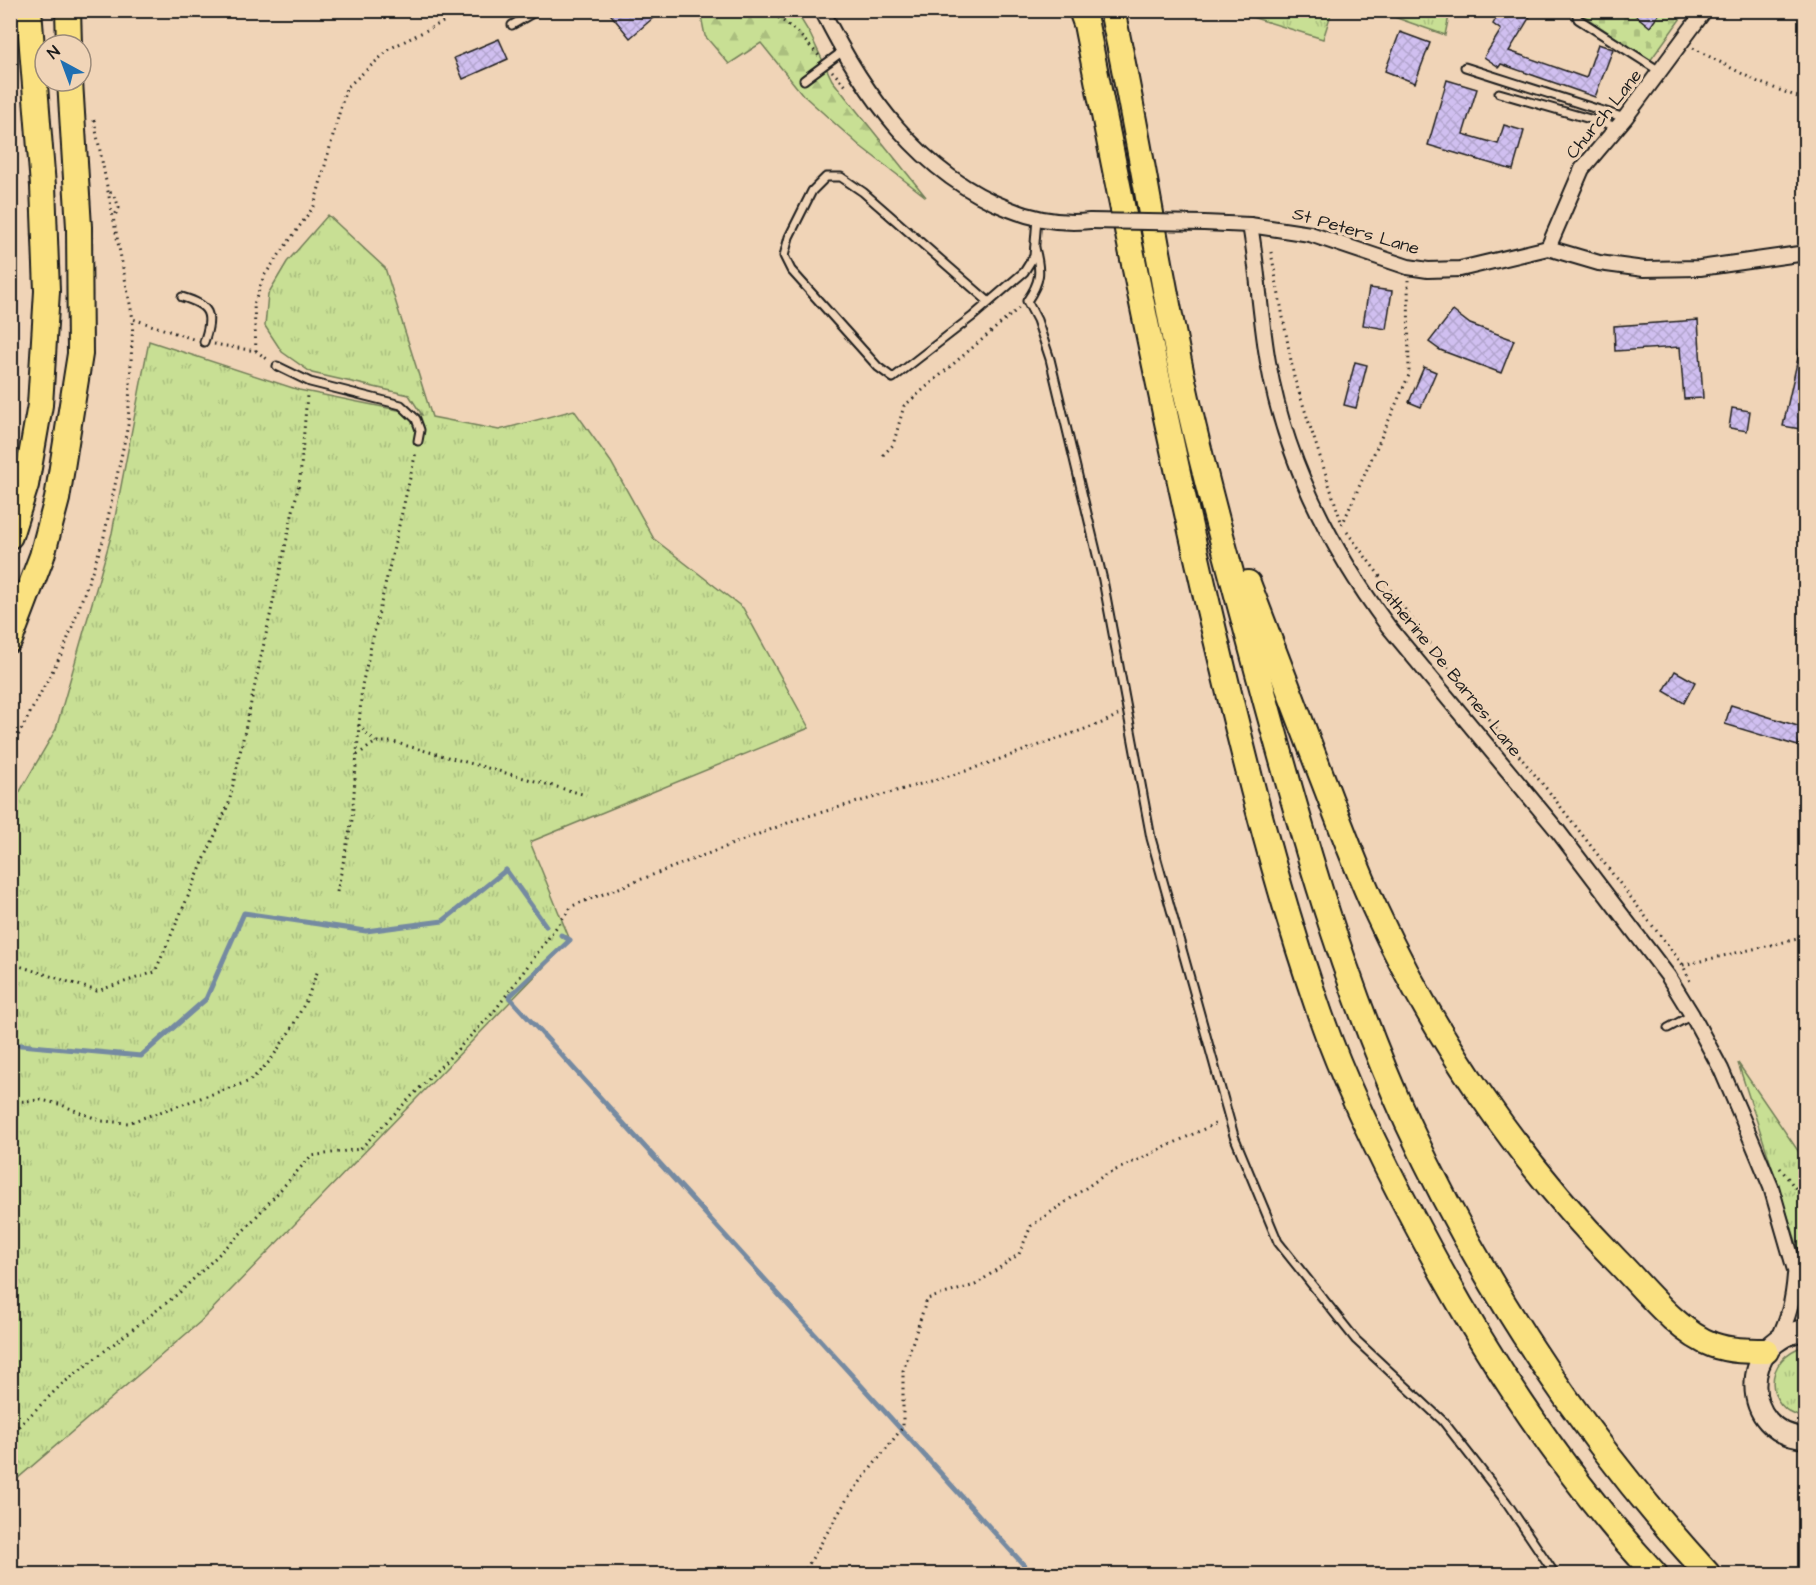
<svg xmlns="http://www.w3.org/2000/svg" width="1816" height="1585" font-family="'Architects Daughter',sans-serif">
	<style>
		.built { fill: #e6cec8 }
		.grass { fill: url(#grass-tufts); stroke: #727e58; stroke-width: 1.5 }
		.forest { fill: url(#forest-firs); stroke: #727e58; stroke-width: 1.5 }
		.cemetery { fill: url(#cemetery-stones); stroke: #727e58; stroke-width: 1.5 }
		.lines { fill: none; stroke-linecap: round; stroke-linejoin: round }
		.stream { stroke: #758aa1; stroke-width: 5 }
		.building { fill: url(#building-cross-hatch); stroke: #1c1c1c; stroke-width: 1.5 }
		.lane-casing { stroke: #1c1c1c; stroke-width: 11 }
		.street-casing { stroke: #1c1c1c; stroke-width: 18 }
		.secondary-casing { stroke: #1c1c1c; stroke-width: 24 }
		.highway-casing { stroke: #1c1c1c; stroke-width: 28 }
		.path { stroke: #1c1c1c; stroke-width: 3; stroke-dasharray: 1.5 4.5; stroke-linecap: butt }
		.lane { stroke: #f0d4b7; stroke-width: 7 }
		.street { stroke: #f0d4b7; stroke-width: 14 }
		.secondary { stroke: #f0d4b7; stroke-width: 20 }
		.highway { stroke: #fae180; stroke-width: 24 }
		.street-bridge-casing { stroke: #1c1c1c; stroke-width: 18; stroke-linecap: butt }
		.street-bridge { stroke: #f0d4b7; stroke-width: 14 }
		.labels { text-anchor: middle; dominant-baseline: central; stroke-width: 6; stroke-linejoin: round; paint-order: stroke }
		.street-label { font-size: 18px; fill: #1c1c1c; stroke: #f0d4b7 }
	</style>
	<defs>
		<pattern id="grass-tufts" width="24" height="20" patternUnits="userSpaceOnUse" patternTransform="scale(1.5)"><rect width="24" height="20" fill="#c8df94"/><path d="M3 7l-1-3M5 7V3M7 7l1-3M15 17l-1-3M17 17v-4M19 17l1-3" fill="none" stroke="#abbf7f"/></pattern>
		<pattern id="forest-firs" width="22" height="20" patternUnits="userSpaceOnUse" patternTransform="scale(1.5)"><rect width="22" height="20" fill="#c8df94"/><path d="M5 1l3.5 6h-7zM16 11l3.5 6h-7z" fill="#abbf7f"/></pattern>
		<pattern id="cemetery-stones" width="16" height="16" patternUnits="userSpaceOnUse" patternTransform="scale(1.5)"><rect width="16" height="16" fill="#c8df94"/><path d="M2 7V4a2 2 0 0 1 4 0v3zM10 15v-3a2 2 0 0 1 4 0v3z" fill="#abbf7f"/></pattern>
		<pattern id="building-cross-hatch" width="8" height="8" patternUnits="userSpaceOnUse" patternTransform="scale(1.5)"><rect width="8" height="8" fill="#d0bff0"/><path d="M0 0l8 8M0 8l8-8" fill="none" stroke="#b2a4cd"/></pattern>
	</defs>
	<rect width="100%" height="100%" fill="#f0d4b7"/>
	<filter id="ink" filterUnits="userSpaceOnUse"><feTurbulence type="fractalNoise" baseFrequency=".0167" numOctaves="2"/><feDisplacementMap in="SourceGraphic" scale="12" xChannelSelector="R" yChannelSelector="G"/><feConvolveMatrix kernelMatrix="1 2 1 2 8 2 1 2 1" color-interpolation-filters="sRGB"/></filter>
	<g filter="url(#ink)">
		<path class="built" d="M11,119L13,132L20,251L19,372L11,426Z"/>
		<g class="grass">
			<path d="M1232,11L1332,10V11L1323,39Z"/>
			<path d="M1377,11L1450,10V11L1445,35Z"/>
			<path d="M328,215L385,268L432,417L499,430L574,410L611,462L654,539L743,608L809,728L530,842L570,940L200,1322L11,1484V807L56,729L112,533L149,341L299,390L422,415L409,395L312,373L282,352L265,326L268,294L287,262Z"/>
			<path d="M1738,1063L1805,1161V1269Z"/>
			<path d="M1805,1346H1806L1805,1418C1762,1409 1763,1357 1805,1346Z"/>
		</g>
		<path class="forest" d="M700,11H796L810,34L832,80L926,197L860,146L803,95L761,43L729,64L705,36Z"/>
		<path class="cemetery" d="M1586,10L1686,11L1650,61L1583,15Z"/>
		<g class="lines">
			<g class="stream">
				<path d="M561,935L570,940L509,997L1032,1574"/>
				<path d="M10,1044L141,1056L206,999L244,913L366,931L443,921L506,870L546,926"/>
			</g>
		</g>
		<g class="building">
			<path d="M607,10H647L653,18L630,38Z"/>
			<path d="M1501,10H1534L1509,51L1586,78L1598,44L1613,49L1595,97L1501,64L1499,67L1484,57L1501,30L1493,24Z"/>
			<path d="M1629,10H1662L1650,27Z"/>
			<path d="M1400,32L1430,43L1415,83L1385,71Z"/>
			<path d="M499,39L508,59L463,79L454,58Z"/>
			<path d="M1447,80L1477,89L1463,134L1498,144L1504,125L1524,131L1513,170L1428,145Z"/>
			<path d="M1369,288L1392,291L1386,329L1363,325Z"/>
			<path d="M1453,311L1470,324L1514,340L1501,373L1440,350L1429,342Z"/>
			<path d="M1698,320L1703,398L1684,399L1680,347L1615,351L1614,326Z"/>
			<path d="M1800,349L1806,350V430L1783,426Z"/>
			<path d="M1355,362L1367,365L1356,408L1344,405Z"/>
			<path d="M1424,367L1436,372L1421,407L1409,402Z"/>
			<path d="M1732,408L1750,411L1747,431L1729,428Z"/>
			<path d="M1675,671L1695,682L1684,703L1664,691Z"/>
			<path d="M1731,705L1804,728L1798,746L1725,724Z"/>
		</g>
		<g class="lines">
			<g class="lane-casing">
				<g id="lane">
					<path d="M1575,10L1578,19L1661,72"/>
					<path d="M512,25L538,10"/>
					<path d="M1465,67L1625,118"/>
					<path d="M804,80L843,51"/>
					<path d="M1499,93L1618,127"/>
					<path d="M10,244V276"/>
					<path d="M1035,248C1041,271 1041,281 1027,301L1037,320L1050,359L1103,580L1151,838L1234,1136L1278,1242L1356,1340L1443,1421L1507,1503L1555,1574"/>
					<path d="M182,297C210,305 214,314 204,342"/>
					<path d="M989,302L863,192L841,177H826L812,191L789,237L784,256L791,270L878,367L893,378L973,316L1024,272L1034,256L1037,218"/>
					<path d="M277,366L310,382L401,405L416,419L420,430L418,441"/>
					<path d="M1668,1028L1692,1015"/>
				</g>
			</g>
			<g class="street-casing">
				<g id="street">
					<path d="M822,10C863,93 920,175 1009,209C1034,219 1063,224 1090,221"/>
					<path d="M1204,223L1250,225C1258,270 1260,316 1268,362C1285,458 1330,548 1388,626L1557,830L1668,976L1692,1015L1721,1069L1743,1120L1771,1187L1795,1270L1806,1296"/>
					<path d="M1250,225L1310,234L1408,267L1428,270L1460,269L1548,248L1599,263L1644,269L1700,268L1806,253"/>
					<path d="M1548,248L1582,169L1625,118L1705,10"/>
					<path d="M1778,1340C1789,1316 1793,1301 1795,1275"/>
				</g>
			</g>
			<g class="secondary-casing">
				<path id="secondary" d="M1806,1330C1738,1338 1739,1435 1806,1438"/>
			</g>
			<g class="highway-casing">
				<g id="highway">
					<path d="M68,10L69,45"/>
					<path d="M1081,10L1086,24C1123,211 1160,398 1203,584C1237,729 1271,873 1320,1014C1346,1088 1381,1159 1418,1228C1483,1352 1560,1471 1655,1574"/>
					<path d="M1112,10C1138,130 1156,251 1181,371C1203,474 1232,575 1259,677C1300,828 1342,979 1407,1122C1483,1287 1586,1441 1708,1574"/>
					<path d="M10,536L26,485L40,405L47,291L43,186L29,10"/>
					<path d="M1248,583C1270,642 1293,700 1315,759C1335,810 1353,861 1376,911C1434,1037 1519,1161 1616,1260C1643,1287 1677,1332 1713,1345C1730,1351 1748,1351 1766,1351"/>
					<path d="M10,640L42,556L57,499L80,354L79,227L70,81"/>
				</g>
			</g>
			<g class="path">
				<path d="M769,10L797,32L820,57"/>
				<path d="M1693,48L1758,82L1806,100"/>
				<path d="M86,54L87,72"/>
				<path d="M832,71L846,86"/>
				<path d="M94,120L133,319L193,339"/>
				<path d="M110,192L116,199L119,208L115,215"/>
				<path d="M1271,252L1294,377L1341,521"/>
				<path d="M214,344L256,351L270,361"/>
				<path d="M256,351L254,304L264,276L314,206L346,88L391,48L467,10"/>
				<path d="M883,455L893,445L904,406L1019,308"/>
				<path d="M1342,525L1409,375L1408,280"/>
				<path d="M1347,532L1470,697L1550,793L1683,965L1690,981"/>
				<path d="M358,725L376,742"/>
				<path d="M10,751L64,649L103,541L128,425L133,320"/>
				<path d="M357,755L376,742H393L586,795"/>
				<path d="M337,892L352,820L362,685L416,452"/>
				<path d="M10,963L97,991L155,972L229,803L300,479L307,395L306,393"/>
				<path d="M1683,965L1806,937"/>
				<path d="M10,1102L41,1100L59,1104L102,1121L128,1123L250,1081L270,1061L290,1031L307,999L318,970"/>
				<path d="M1780,1168L1806,1202"/>
				<path d="M10,1435L61,1385L179,1293L246,1228L311,1156L360,1149L493,1013L572,906L798,819L963,772L1102,723L1118,715"/>
				<path d="M803,1574L847,1499L903,1427V1371L927,1299L975,1285L1019,1254L1031,1226L1103,1176L1219,1122"/>
			</g>
			<use href="#lane" class="lane"/>
			<use href="#street" class="street"/>
			<use href="#secondary" class="secondary"/>
			<use href="#highway" class="highway"/>
			<g class="street-bridge-casing">
				<path id="street-bridge" d="M1090,221L1204,223"/>
			</g>
			<use href="#street-bridge" class="street-bridge"/>
		</g>
	</g>
	<g class="labels">
		<g class="street-label">
			<text transform="translate(1604 114) rotate(-51)">Church Lane</text>
			<text transform="translate(1356 231) rotate(16)">St Peters Lane</text>
			<text transform="translate(1448 668) rotate(51)">Catherine De Barnes Lane</text>
		</g>
	</g>
	<rect width="1816" height="1585" fill="none" stroke="#f0d4b7" stroke-width="36"/>
	<rect x="18" y="18" width="1780" height="1549" fill="none" stroke="#1c1c1c" stroke-width="2" filter="url(#ink)"/>
	<g transform="translate(63 63) rotate(319)"><circle r="28" fill="#f0d4b7" stroke="#9b8a79" stroke-width="1.5"/>
	<path d="M0-4.5L10 22L0 15L-10 22Z" fill="#1f6fb2"/>
	<text y="-9" font-size="16" font-weight="bold" text-anchor="middle" fill="#1c1c1c">N</text>
	</g>
</svg>
